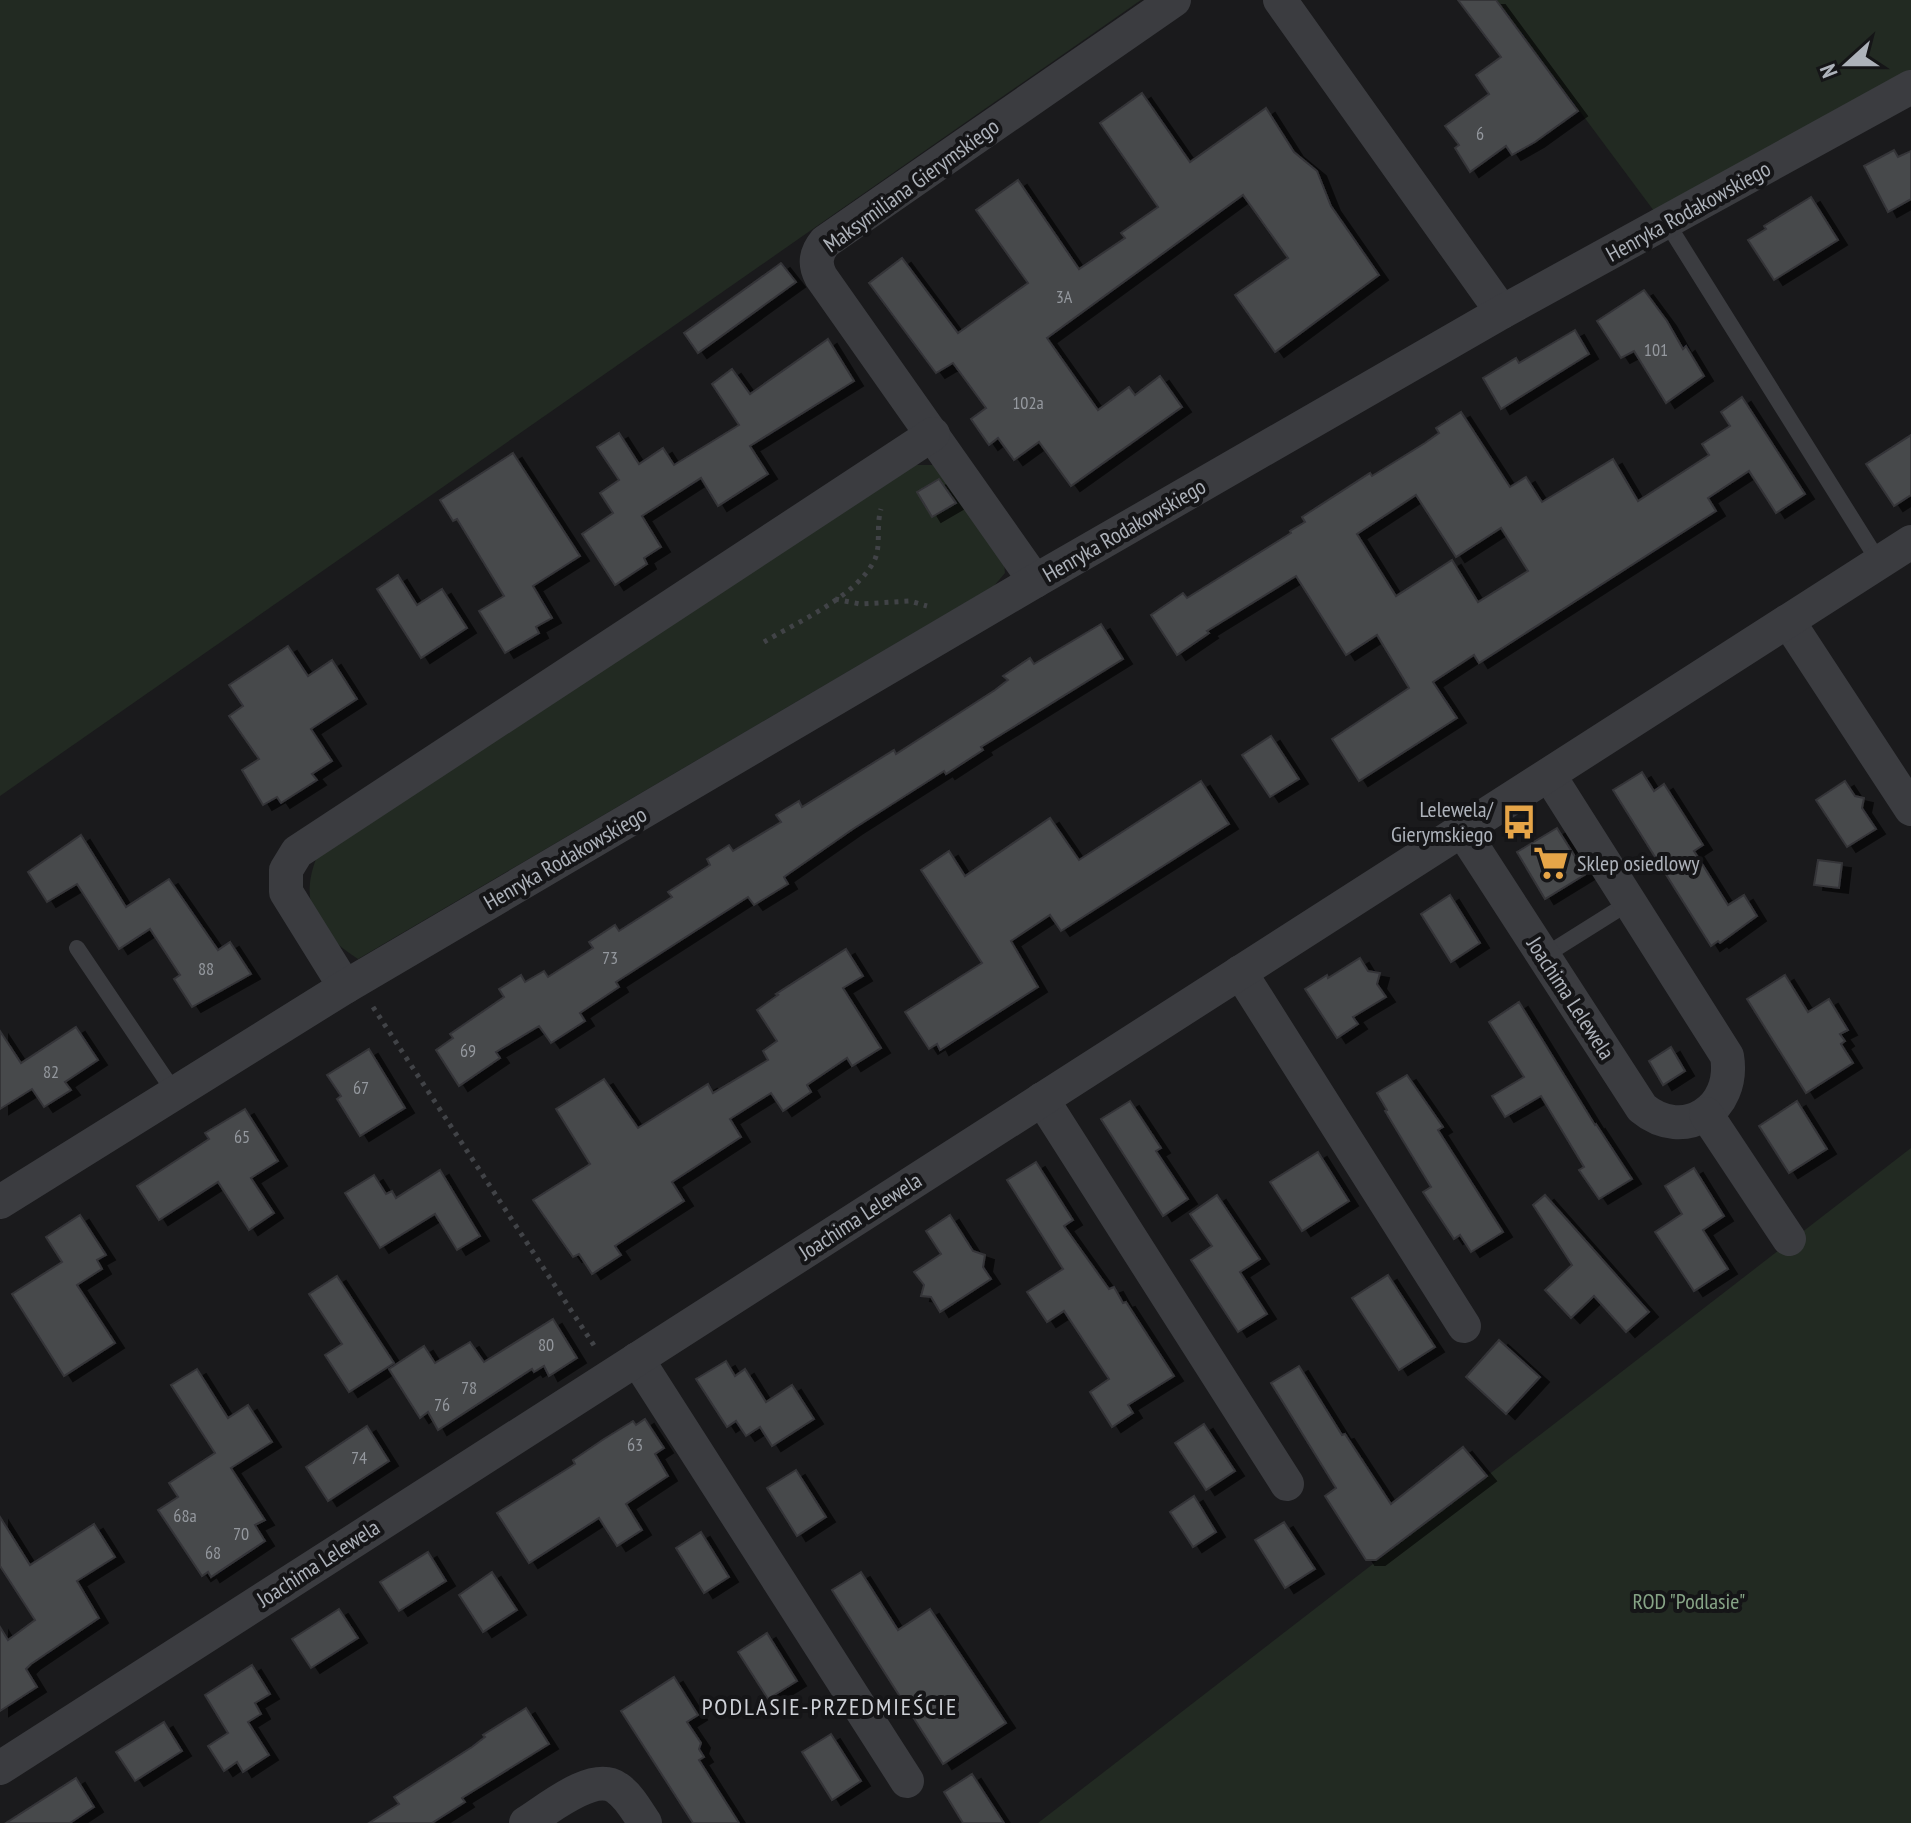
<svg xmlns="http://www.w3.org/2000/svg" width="1911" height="1823" font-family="'PT Sans Narrow',sans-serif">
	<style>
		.green { fill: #222a22 }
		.building { fill: #47484c; stroke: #343438; stroke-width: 2; fill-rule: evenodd; filter: url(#shadow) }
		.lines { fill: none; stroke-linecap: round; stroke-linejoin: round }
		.path { stroke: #414347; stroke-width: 5; stroke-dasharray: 4 6; stroke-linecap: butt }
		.lane { stroke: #3b3c40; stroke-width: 16 }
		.street { stroke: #3b3c40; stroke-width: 34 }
		.labels { text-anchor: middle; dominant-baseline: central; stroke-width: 8; stroke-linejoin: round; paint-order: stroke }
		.number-label { font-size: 18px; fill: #94989e }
		.street-label { font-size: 22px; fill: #adb2ba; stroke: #151517 }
		.poi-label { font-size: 22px; fill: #adb2ba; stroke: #151517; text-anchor: end }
		.park-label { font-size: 22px; fill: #86a486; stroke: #151517 }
		.neighbourhood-label { font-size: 24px; letter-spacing: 2px; fill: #ced1d7; stroke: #151517 }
	</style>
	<defs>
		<filter id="shadow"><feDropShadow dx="9" dy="5" stdDeviation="0" flood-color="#0009"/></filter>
	</defs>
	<rect width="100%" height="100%" fill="#1a1a1c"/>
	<g class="green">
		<path d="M0,0H1141L0,796Z"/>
		<path d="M1497,0H1911V72L1654,211Z"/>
		<path d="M912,465H936L1003,554L1005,573L994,586L358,959C315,932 297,900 319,852Z"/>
		<path d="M1911,1148V1823H1038Z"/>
	</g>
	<g class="building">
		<path d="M1458,0H1496L1578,111L1535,142L1512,155L1506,146L1470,172L1455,148L1459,145L1445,126L1489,94L1476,75L1501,57Z"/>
		<path d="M1142,93L1190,162L1266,108L1294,152L1317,171L1331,206L1379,275L1275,352L1235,295L1288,258L1243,195L1047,338L1098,410L1129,387L1135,395L1160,376L1182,407L1071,486L1039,442L1014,460L998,438L989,445L971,419L986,408L953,363L936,373L869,283L902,258L958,333L1028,283L976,210L1018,180L1079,269L1125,238L1121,233L1158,207L1100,123Z"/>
		<path d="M1894,150L1898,157L1911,151V199L1888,212L1864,166Z"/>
		<path d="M1811,197L1838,240L1774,280L1748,240L1766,229L1764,226Z"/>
		<path d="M781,263L796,282L698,353L684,333Z"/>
		<path d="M1644,290L1667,321L1683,349L1686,346L1704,376L1666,403L1634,351L1621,358L1597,321Z"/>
		<path d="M1575,330L1589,354L1501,409L1483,378L1516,358L1519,363Z"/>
		<path d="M828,339L854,381L750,446L768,474L718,506L701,478L642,516L661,547L644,558L647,564L615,585L582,534L613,513L600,493L619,480L597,447L619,433L639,464L663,448L674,465L739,425L712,384L732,369L750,394Z"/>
		<path d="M1742,397L1805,494L1776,513L1749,471L1708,498L1716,511L1479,663L1474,655L1433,682L1457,718L1359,781L1332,739L1409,688L1377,635L1346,655L1296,576L1207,631L1209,633L1177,655L1151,615L1183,593L1187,598L1291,533L1290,531L1305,522L1302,517L1370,473L1372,476L1425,443L1439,433L1436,428L1461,412L1510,487L1526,477L1542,502L1613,459L1638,501L1709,455L1702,444L1730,426L1721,412ZM1416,495L1456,557L1501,528L1528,571L1478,602L1452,560L1396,596L1357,534Z"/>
		<path d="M1911,435V495L1894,506L1866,464Z"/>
		<path d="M513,453L580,556L533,586L552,618L536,627L539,633L505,653L479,611L504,596L457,519L453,521L440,500Z"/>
		<path d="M939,479L956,503L932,517L917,492Z"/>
		<path d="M398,575L417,605L442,589L467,628L421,658L377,589Z"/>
		<path d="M1101,624L1123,659L981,747L983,750L946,774L944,771L853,829L784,877L788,884L754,905L748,897L616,982L619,987L580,1013L585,1021L551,1043L539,1026L496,1052L500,1058L459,1086L436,1050L453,1038L450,1034L504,997L499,989L521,975L525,982L544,971L548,977L593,948L589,942L615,925L619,931L672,897L668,892L710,865L707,859L729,845L733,851L781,822L776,815L799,801L802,807L894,750L896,754L995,690L1008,680L1003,676L1030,658L1034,664Z"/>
		<path d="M288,646L308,676L332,660L357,699L311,729L332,761L312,774L317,780L281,803L277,797L263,805L242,770L259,759L229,716L243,706L229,685Z"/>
		<path d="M1271,736L1299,779L1270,797L1242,755Z"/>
		<path d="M1642,772L1654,791L1664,784L1703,845L1694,851L1728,905L1744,895L1757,916L1720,943L1718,941L1711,946L1613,790Z"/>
		<path d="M1201,781L1229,824L1061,931L1050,915L1011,941L1038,987L940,1050L937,1044L929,1049L905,1012L982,963L921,870L949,851L965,876L1050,818L1079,860Z"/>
		<path d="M1845,781L1855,796L1864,798L1862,808L1876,829L1847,847L1816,800Z"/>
		<path d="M1557,828L1586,874L1545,899L1517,852Z"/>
		<path d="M81,835L126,907L169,879L218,950L230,942L251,974L192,1007L174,979L180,975L150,929L119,949L77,884L47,902L28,872Z"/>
		<path d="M1818,860L1842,863L1839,888L1814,885Z"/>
		<path d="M1450,895L1480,943L1451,962L1421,914Z"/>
		<path d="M846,949L863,976L843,988L881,1048L852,1066L847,1058L807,1085L811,1092L783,1111L771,1093L730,1119L741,1137L672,1182L684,1201L615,1246L621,1255L592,1274L579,1254L573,1257L533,1200L590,1164L556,1109L604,1079L638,1128L708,1084L713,1093L768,1060L763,1051L777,1041L757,1010L778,995L776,994Z"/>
		<path d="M1360,958L1368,971L1380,973L1377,984L1386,997L1353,1017L1358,1024L1337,1038L1305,989L1327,975L1328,978Z"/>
		<path d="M1785,975L1808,1012L1829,999L1848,1030L1840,1034L1845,1041L1841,1044L1853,1063L1806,1093L1747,999Z"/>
		<path d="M1519,1002L1595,1125L1596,1124L1632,1179L1599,1199L1579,1170L1584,1167L1541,1096L1505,1117L1492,1096L1524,1077L1489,1022Z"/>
		<path d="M76,1027L98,1060L65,1082L71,1090L44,1107L32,1089L0,1109V1031L21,1063Z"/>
		<path d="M1671,1047L1685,1071L1663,1085L1649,1061Z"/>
		<path d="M369,1049L405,1108L360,1136L337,1099L341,1096L327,1075Z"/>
		<path d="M1407,1075L1443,1127L1438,1130L1503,1232L1471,1252L1460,1235L1454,1239L1423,1192L1431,1187L1385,1111L1387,1110L1377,1093Z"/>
		<path d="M1130,1101L1161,1148L1156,1151L1188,1199L1163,1216L1101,1119Z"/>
		<path d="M1797,1101L1827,1149L1789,1173L1759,1126Z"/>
		<path d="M245,1109L278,1161L251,1178L274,1213L249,1230L218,1182L159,1220L137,1186L209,1139L205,1133Z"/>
		<path d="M1318,1152L1349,1201L1302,1231L1270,1182Z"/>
		<path d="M1036,1162L1073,1220L1064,1226L1109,1289L1114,1287L1123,1303L1126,1302L1174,1376L1128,1405L1133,1413L1112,1427L1090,1392L1109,1379L1064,1311L1047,1322L1027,1292L1063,1269L1007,1180Z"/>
		<path d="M1694,1168L1724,1216L1703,1230L1728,1269L1694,1291L1655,1232L1682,1214L1665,1186Z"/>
		<path d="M440,1170L480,1236L457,1250L435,1214L380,1248L345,1193L374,1175L386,1194L392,1191L396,1198Z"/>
		<path d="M1217,1195L1260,1259L1240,1272L1267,1314L1238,1332L1191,1260L1212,1246L1190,1214Z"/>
		<path d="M1545,1195L1649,1312L1626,1332L1594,1296L1571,1318L1545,1290L1572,1265L1533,1205Z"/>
		<path d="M80,1215L106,1255L97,1260L102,1269L77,1285L115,1343L64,1376L12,1294L62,1262L46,1237Z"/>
		<path d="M950,1215L973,1251L985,1255L983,1267L991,1279L940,1312L931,1297L921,1296L924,1285L914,1272L941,1254L926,1231Z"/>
		<path d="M1388,1275L1435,1347L1399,1370L1352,1298Z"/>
		<path d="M337,1276L394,1363L349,1392L325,1355L342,1344L309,1294Z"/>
		<path d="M553,1319L577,1358L549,1376L544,1366L534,1372L532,1369L438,1430L428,1412L420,1418L389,1369L424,1346L435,1363L470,1342L484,1362Z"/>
		<path d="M1499,1340L1540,1377L1506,1414L1466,1377Z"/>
		<path d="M726,1361L735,1376L745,1369L766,1402L792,1385L814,1419L772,1446L760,1427L746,1436L736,1421L727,1427L696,1379Z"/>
		<path d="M1299,1366L1342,1435L1345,1434L1391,1504L1463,1447L1487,1476L1376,1560H1366L1325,1496L1336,1488L1271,1383Z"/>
		<path d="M197,1369L228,1418L248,1405L272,1442L231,1468L265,1520L255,1525L265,1541L211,1577L208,1572L202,1576L158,1510L178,1497L169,1483L215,1453L171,1385Z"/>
		<path d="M645,1419L664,1448L655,1454L668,1476L626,1504L642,1530L617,1546L599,1518L529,1563L497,1513L575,1464L573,1460L604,1439L633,1421L636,1425Z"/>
		<path d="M1204,1424L1235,1471L1206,1490L1175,1443Z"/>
		<path d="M367,1426L389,1461L328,1501L306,1467Z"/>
		<path d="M796,1470L826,1517L797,1536L767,1488Z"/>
		<path d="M1194,1496L1216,1532L1193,1547L1170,1512Z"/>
		<path d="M0,1517L30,1565L94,1524L115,1557L77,1581L99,1618L31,1664L26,1669L37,1687L0,1711V1627L8,1640L35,1620L0,1566Z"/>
		<path d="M1284,1522L1315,1569L1285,1588L1255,1540Z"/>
		<path d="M701,1532L729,1577L704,1593L676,1548Z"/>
		<path d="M428,1552L446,1581L399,1611L380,1582Z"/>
		<path d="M492,1572L517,1610L483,1632L459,1595Z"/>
		<path d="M861,1572L898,1630L930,1609L1006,1723L943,1764L832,1590Z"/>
		<path d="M339,1609L358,1638L311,1668L292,1639Z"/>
		<path d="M767,1633L797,1681L768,1699L738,1652Z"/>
		<path d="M252,1665L270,1694L255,1703L261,1714L248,1722L269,1755L243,1772L237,1762L224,1771L208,1746L228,1733L205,1695Z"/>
		<path d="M674,1677L698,1715L687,1722L701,1743L699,1749L704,1757L699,1760L739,1823H693L621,1711Z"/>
		<path d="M526,1708L549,1744L462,1798L465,1802L432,1823H369L399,1804L394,1797L472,1747L485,1737L483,1735Z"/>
		<path d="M164,1722L182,1751L135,1781L116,1752Z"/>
		<path d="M831,1734L861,1781L832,1800L802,1752Z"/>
		<path d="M972,1774L1004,1823H963L944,1792Z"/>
		<path d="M76,1778L94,1807L70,1823H6Z"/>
	</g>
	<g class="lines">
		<g class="path">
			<path d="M835,599L860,604L910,601L927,606"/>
			<path d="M764,642C797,622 858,596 875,559C881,545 876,525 881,509"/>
			<path d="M373,1007L597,1350"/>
		</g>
		<g class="lane">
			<path d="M1667,223L1879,562"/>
			<path d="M77,948L175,1093"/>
			<path d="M1544,956L1630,902"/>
		</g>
		<g class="street">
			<path d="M1280,0L1502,312"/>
			<path d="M1035,581L821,277C814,264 816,253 825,242L1174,0"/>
			<path d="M1788,621L1911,809"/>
			<path d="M1462,830L1642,1108C1684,1143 1736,1109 1727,1056L1549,775"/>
			<path d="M1240,972L1464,1326"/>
			<path d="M345,987L286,892V870L297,852L933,434"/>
			<path d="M1042,1099L1287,1484"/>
			<path d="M1706,1114L1789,1239"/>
			<path d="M0,1202L345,987L1035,581L1502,312L1911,87"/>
			<path d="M637,1359L907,1781"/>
			<path d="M0,1768L1911,542"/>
			<path d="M526,1823C547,1810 593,1771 617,1788C629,1796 637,1811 645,1823"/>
		</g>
	</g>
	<defs>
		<g id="bus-bare" transform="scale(2.76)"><path d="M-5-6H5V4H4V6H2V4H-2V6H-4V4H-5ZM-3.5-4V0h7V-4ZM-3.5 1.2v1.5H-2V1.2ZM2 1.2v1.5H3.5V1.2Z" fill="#e6a548" stroke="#151517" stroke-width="2.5" paint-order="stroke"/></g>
		<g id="supermarket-bare" transform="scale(2.76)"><path d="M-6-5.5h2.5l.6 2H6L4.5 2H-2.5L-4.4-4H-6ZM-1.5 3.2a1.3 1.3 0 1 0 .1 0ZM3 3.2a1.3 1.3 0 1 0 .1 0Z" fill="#e6a548" stroke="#151517" stroke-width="2.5" paint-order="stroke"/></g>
	</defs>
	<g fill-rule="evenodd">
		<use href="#bus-bare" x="1519" y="822"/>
		<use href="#supermarket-bare" x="1551" y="863"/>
	</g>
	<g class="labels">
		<g class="number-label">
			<text x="1480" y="133">6</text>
			<text x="1064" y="296">3A</text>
			<text x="1656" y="349">101</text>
			<text x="1028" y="402">102a</text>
			<text x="610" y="957">73</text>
			<text x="206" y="968">88</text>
			<text x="468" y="1050">69</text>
			<text x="51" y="1071">82</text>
			<text x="361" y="1087">67</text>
			<text x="242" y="1136">65</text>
			<text x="546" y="1344">80</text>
			<text x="469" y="1387">78</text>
			<text x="442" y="1404">76</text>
			<text x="635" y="1444">63</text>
			<text x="359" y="1457">74</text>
			<text x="185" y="1515">68a</text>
			<text x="241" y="1533">70</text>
			<text x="213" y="1552">68</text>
		</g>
		<g class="street-label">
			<text transform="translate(911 185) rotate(-36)">Maksymiliana Gierymskiego</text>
			<text transform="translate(1688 211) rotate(-29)">Henryka Rodakowskiego</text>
			<text transform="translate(1124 530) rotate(-30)">Henryka Rodakowskiego</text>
			<text transform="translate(565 858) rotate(-30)">Henryka Rodakowskiego</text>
			<text transform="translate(1571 998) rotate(57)">Joachima Lelewela</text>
			<text transform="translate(860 1216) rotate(-33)">Joachima Lelewela</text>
			<text transform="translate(318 1563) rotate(-33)">Joachima Lelewela</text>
		</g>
		<g class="poi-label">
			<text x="1493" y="809">Lelewela/<tspan x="1493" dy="25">Gierymskiego</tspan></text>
			<text x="1577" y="863" text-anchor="start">Sklep osiedlowy</text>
		</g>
		<g class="park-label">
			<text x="1689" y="1601">ROD "Podlasie"</text>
		</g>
		<g class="neighbourhood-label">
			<text x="830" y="1706">PODLASIE-PRZEDMIEŚCIE</text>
		</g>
	</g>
	<g transform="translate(1847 64) rotate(249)" stroke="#151517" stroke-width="6" paint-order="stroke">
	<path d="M0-6L14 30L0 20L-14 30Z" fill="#adb2ba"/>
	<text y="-12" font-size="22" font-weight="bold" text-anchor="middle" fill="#adb2ba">N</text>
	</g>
</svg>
